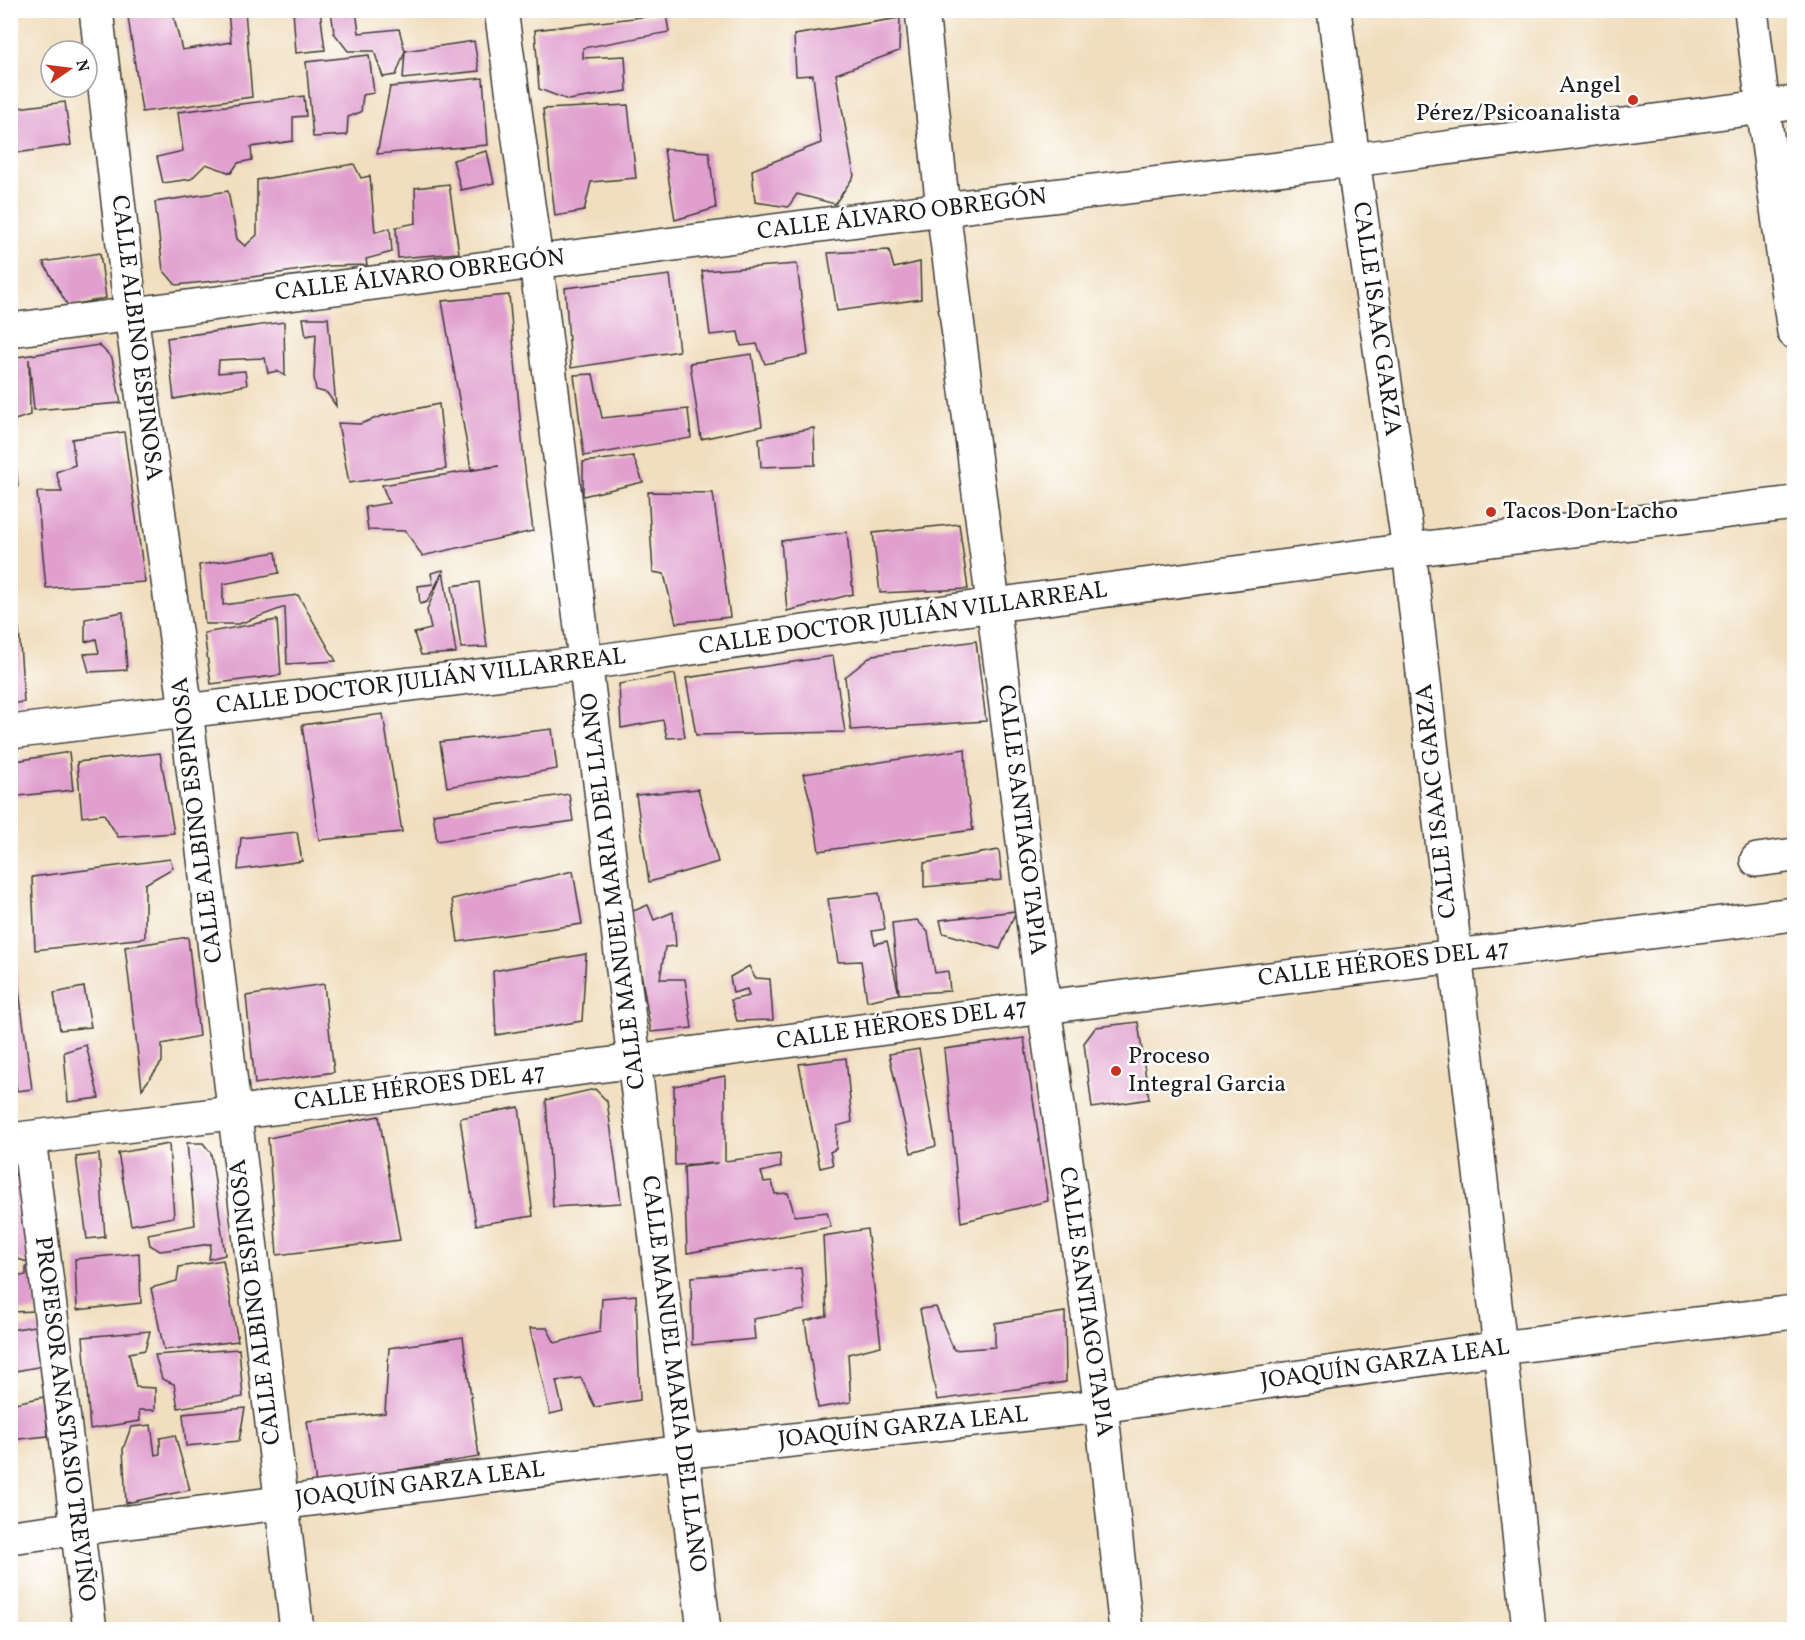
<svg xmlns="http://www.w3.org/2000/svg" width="1805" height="1640" font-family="Vollkorn,serif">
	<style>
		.building { fill: #e09fce }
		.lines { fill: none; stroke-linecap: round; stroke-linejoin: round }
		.minor-casing { stroke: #3c3934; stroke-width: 36 }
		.minor { stroke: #fff; stroke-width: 33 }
		.poi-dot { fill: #c8321e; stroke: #fff; stroke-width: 2 }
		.labels { text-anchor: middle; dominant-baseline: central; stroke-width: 5; stroke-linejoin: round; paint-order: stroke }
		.poi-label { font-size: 24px; fill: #1c1c1c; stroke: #fff; text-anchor: start }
		.street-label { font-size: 24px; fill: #1c1c1c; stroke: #fff }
	</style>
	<rect width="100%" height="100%" fill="#fff"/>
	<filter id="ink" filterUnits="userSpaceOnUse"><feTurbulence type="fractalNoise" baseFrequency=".0167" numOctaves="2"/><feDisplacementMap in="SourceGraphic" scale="12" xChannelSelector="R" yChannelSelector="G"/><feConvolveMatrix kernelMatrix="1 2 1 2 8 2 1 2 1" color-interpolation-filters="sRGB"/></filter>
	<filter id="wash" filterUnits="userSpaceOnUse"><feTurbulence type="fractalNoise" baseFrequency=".008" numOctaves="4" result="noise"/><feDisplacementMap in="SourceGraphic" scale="24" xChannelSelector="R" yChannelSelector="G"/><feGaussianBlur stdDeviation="1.35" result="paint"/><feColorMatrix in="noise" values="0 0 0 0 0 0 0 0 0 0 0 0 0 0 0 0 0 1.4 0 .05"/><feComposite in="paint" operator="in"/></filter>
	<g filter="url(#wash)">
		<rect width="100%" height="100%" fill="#f0debe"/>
		<g id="blocks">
			<g class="building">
				<path d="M127,10H172L182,50L231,42L228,12L245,10L252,97L142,112Z"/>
				<path d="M293,10H320L325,50L296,53Z"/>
				<path d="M331,10H356L359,33L399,29L405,51L396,75L383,77L374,51H348L334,33Z"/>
				<path d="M666,14L669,32L583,48V58L625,56L627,91L568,100L539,89L535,30Z"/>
				<path d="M900,18L899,51L836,74L854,176L835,204L797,194L788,207L755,202L752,170L821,143L813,75L796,76L794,35Z"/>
				<path d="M474,41L479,71L403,79L405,51Z"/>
				<path d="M369,55L374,93L363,95L361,112L348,117L347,135L313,137L306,62Z"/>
				<path d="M483,78L488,145L377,154L390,87Z"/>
				<path d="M304,96L306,116L293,117V141L251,147L252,160L238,163L231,173L206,164L191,179L163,183L157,157L183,151L178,112Z"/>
				<path d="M65,102L71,145L10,154V109Z"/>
				<path d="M628,105L636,178L591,182L584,211L555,216L543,109Z"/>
				<path d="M664,149L709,152L716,208L675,220Z"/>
				<path d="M487,151L494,183L461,190L453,160Z"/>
				<path d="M354,164L361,178L370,176L375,232L390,228L392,252L366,259L367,265L328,266L252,277L176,285L163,270L155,202L228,191L237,239L245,246L257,235V180Z"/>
				<path d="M449,184L459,253L398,258L396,227L416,223L415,188Z"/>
				<path d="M889,250L894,268L920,262L921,299L837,311L828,253Z"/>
				<path d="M100,253L106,298L68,306L43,262Z"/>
				<path d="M797,264L808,355L765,364L757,344L741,346L738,332L710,335L702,271Z"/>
				<path d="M670,275L679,351L571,368L565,288Z"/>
				<path d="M509,295L524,461L533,531L422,556L406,531L368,530L365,507L389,503L382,485L499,466L471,469L442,301Z"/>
				<path d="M303,318H328L336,406L327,393L316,390L314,377L316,334L306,336Z"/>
				<path d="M284,322L285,376L277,371L268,373L265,358L219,360L218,373L245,371L247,385L174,399L167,338Z"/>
				<path d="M99,345L112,358L121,403L34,410L29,359L30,415L12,421L18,486L10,484V358Z"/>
				<path d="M752,354L762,426L701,439L690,363Z"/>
				<path d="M593,374L602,418L688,409L691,438L584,456L574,375Z"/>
				<path d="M439,404L446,469L349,483L338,423L360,424L382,416Z"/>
				<path d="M814,428L815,465L761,467L759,438Z"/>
				<path d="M124,432L145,582L46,588L37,492H62L56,472L75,465L72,439Z"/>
				<path d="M633,456L643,482L583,496V462Z"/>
				<path d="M648,492L713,493L730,617L676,623L664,574L653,572Z"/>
				<path d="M959,524L968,589L880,593L873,533Z"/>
				<path d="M847,532L853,594L787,611L781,541Z"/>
				<path d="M276,552L279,573L223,584V605L298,595L336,661L287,664L285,607L239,624H205L199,565Z"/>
				<path d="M443,570L456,653L421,655L414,633L431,629L427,610L442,573L427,602L420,604L418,586L433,584L431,573Z"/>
				<path d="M479,582L487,647L461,648L452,586Z"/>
				<path d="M123,612L127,670L89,672L84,654L99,653L96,639L85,642V619Z"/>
				<path d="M277,620L281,675L211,684L204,633Z"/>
				<path d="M19,629L24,702L10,704V630Z"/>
				<path d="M976,641L986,721L851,730L845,677L873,655Z"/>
				<path d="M833,656L845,732L696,735L686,678Z"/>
				<path d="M675,674L685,737L667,738L663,720L621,728L619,684Z"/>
				<path d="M383,714L402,832L319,840L302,725Z"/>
				<path d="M552,729L557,769L447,787L440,742Z"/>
				<path d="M965,749L967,792L973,830L819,851L812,807L803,774Z"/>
				<path d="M69,752L73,790L10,797V762Z"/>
				<path d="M160,753L174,833L118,837L104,814L82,817L77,762Z"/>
				<path d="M698,789L718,862L649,882L636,795Z"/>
				<path d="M569,794L573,821L437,841L433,814Z"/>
				<path d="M297,832L302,861L238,870L241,838Z"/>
				<path d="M999,850L1002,880L924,887V863Z"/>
				<path d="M170,859L173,868L145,884V938L35,950L32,877Z"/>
				<path d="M573,871L582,924L458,942L452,899Z"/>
				<path d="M879,893L885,929L872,931L875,944L887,941L899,994L867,1001L861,961L838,962L828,899Z"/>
				<path d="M648,905L654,920L673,912L676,946L665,947L660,979H685L692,1028L651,1032L631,912Z"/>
				<path d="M1016,911L1000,949L943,933L940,920Z"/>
				<path d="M917,920L928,932L935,973L948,971L950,991L899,994L892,923Z"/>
				<path d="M12,937L32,1089L17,1091L10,1041Z"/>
				<path d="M188,937L199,1036L162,1044V1062L142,1089L125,947Z"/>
				<path d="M586,954L582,1021L496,1035L493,971Z"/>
				<path d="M749,966L755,978L770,979L773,1020L737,1021L731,1000L749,996L747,989L733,993L730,977Z"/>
				<path d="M324,984L334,1072L255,1084L246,996Z"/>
				<path d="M84,987L91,1027L60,1030L54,993Z"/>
				<path d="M1138,1022L1149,1099L1092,1108L1084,1043L1096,1027Z"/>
				<path d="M1024,1038L1048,1201L961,1222L944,1049Z"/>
				<path d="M86,1045L99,1098L68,1102L64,1052Z"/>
				<path d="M919,1049L936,1146L911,1153L889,1054Z"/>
				<path d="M846,1058L852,1122L837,1126L836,1149L830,1152L833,1165L820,1168L799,1064Z"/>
				<path d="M725,1076V1161L780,1154L781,1167L761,1172L764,1182L772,1181L775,1194L788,1193L795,1216L827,1212L831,1227L687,1253L684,1167L718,1163L675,1165L674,1086Z"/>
				<path d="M595,1089L607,1101L621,1203L553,1207L546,1100Z"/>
				<path d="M519,1107L533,1216L476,1225L460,1118Z"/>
				<path d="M379,1116L400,1240L277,1255L268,1138Z"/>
				<path d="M187,1143H203L211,1153L225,1255L209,1259L211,1244L160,1251L150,1245L148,1234L195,1225Z"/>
				<path d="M169,1144L174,1217L131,1225L118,1153Z"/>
				<path d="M99,1154L105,1237L87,1239L76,1157Z"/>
				<path d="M10,1172L21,1178L28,1262L10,1257Z"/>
				<path d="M867,1229L881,1346L848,1354L851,1402L818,1408L805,1321L827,1316L823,1236Z"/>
				<path d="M139,1253L141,1303L77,1310L75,1259Z"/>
				<path d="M223,1260L238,1341L164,1350L151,1288L177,1281L179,1267Z"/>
				<path d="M32,1266L37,1311L10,1312V1278L26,1275V1267Z"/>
				<path d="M801,1268L805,1310L753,1319L755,1339L692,1345L691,1277Z"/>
				<path d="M636,1295L640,1400L595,1407L581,1378L556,1381L563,1411L550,1414L530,1328H547L555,1343L600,1332L602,1298Z"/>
				<path d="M936,1307L954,1350L995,1347V1323L1065,1312L1066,1382L937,1400L920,1309Z"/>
				<path d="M40,1325L43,1366L10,1372V1330Z"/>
				<path d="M150,1331L145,1350L129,1353L136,1387L155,1388V1410H139L140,1421L90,1429L83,1337Z"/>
				<path d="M463,1337L479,1457L316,1484L307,1421L385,1413L389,1348Z"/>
				<path d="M239,1349L243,1397L178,1408L174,1384L162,1379L155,1355Z"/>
				<path d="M44,1397L48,1436L10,1440V1404Z"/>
				<path d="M245,1408L239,1441L186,1446L183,1414Z"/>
				<path d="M151,1425L155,1455L160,1454V1438L175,1435L190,1490L126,1503L123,1449L131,1427Z"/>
			</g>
		</g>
	</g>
	<g filter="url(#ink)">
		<use href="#blocks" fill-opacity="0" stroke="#3c3934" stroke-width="1.5"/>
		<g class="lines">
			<g class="minor-casing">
				<g id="minor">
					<path d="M96,10L131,314L186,710L297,1630"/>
					<path d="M501,10L536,261L704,1630"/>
					<path d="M922,10L943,209L1044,1007L1101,1406L1126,1630"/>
					<path d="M1334,10L1353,160L1409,550L1500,1348L1529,1630"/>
					<path d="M1751,10L1763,107L1794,332"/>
					<path d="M10,330L943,209L1353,160L1794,103"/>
					<path d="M10,732L586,663L994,605L1409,550L1794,503"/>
					<path d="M1757,860L1794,855"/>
					<path d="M29,1138L90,1630"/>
					<path d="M10,1140L370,1096L1044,1007L1794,914"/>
					<path d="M10,1537L683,1452L1101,1406L1500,1348L1794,1312"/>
				</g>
			</g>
			<use href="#minor" class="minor"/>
		</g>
	</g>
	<g class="poi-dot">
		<circle cx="1633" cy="100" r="6"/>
		<circle cx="1491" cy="512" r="6"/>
		<circle cx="1116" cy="1071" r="6"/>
	</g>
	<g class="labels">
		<g class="poi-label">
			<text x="1621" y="86" text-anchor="end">Angel<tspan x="1621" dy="28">Pérez/Psicoanalista</tspan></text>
			<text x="1503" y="512">Tacos Don Lacho</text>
			<text x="1128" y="1057">Proceso<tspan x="1128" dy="28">Integral Garcia</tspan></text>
		</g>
		<g class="street-label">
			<text transform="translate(902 215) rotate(-7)">CALLE ÁLVARO OBREGÓN</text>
			<text transform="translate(420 276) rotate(-7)">CALLE ÁLVARO OBREGÓN</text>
			<text transform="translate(1376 319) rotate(82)">CALLE ISAAC GARZA</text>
			<text transform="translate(136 338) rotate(83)">CALLE ALBINO ESPINOSA</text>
			<text transform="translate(903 619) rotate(-8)">CALLE DOCTOR JULIÁN VILLARREAL</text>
			<text transform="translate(421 682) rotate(-7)">CALLE DOCTOR JULIÁN VILLARREAL</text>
			<text transform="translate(1437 801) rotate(-96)">CALLE ISAAC GARZA</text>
			<text transform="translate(198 820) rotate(-97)">CALLE ALBINO ESPINOSA</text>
			<text transform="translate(1021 820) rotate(83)">CALLE SANTIAGO TAPIA</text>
			<text transform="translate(614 891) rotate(-97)">CALLE MANUEL MARIA DEL LLANO</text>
			<text transform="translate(1384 964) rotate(-7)">CALLE HÉROES DEL 47</text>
			<text transform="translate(902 1025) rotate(-8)">CALLE HÉROES DEL 47</text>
			<text transform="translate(420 1088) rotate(-7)">CALLE HÉROES DEL 47</text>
			<text transform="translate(256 1302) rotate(-97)">CALLE ALBINO ESPINOSA</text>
			<text transform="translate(1085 1302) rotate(82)">CALLE SANTIAGO TAPIA</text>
			<text transform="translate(1385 1365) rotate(-8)">JOAQUÍN GARZA LEAL</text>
			<text transform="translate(673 1374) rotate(83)">CALLE MANUEL MARIA DEL LLANO</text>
			<text transform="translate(64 1419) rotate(83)">PROFESOR ANASTASIO TREVIÑO</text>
			<text transform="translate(903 1428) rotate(-6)">JOAQUÍN GARZA LEAL</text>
			<text transform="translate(420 1485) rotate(-7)">JOAQUÍN GARZA LEAL</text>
		</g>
	</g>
	<rect width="1805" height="1640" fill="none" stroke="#fff" stroke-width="36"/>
	<g transform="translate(69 69) rotate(76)"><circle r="28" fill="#ffffff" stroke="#a4a4a4" stroke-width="1.5"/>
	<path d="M0-4.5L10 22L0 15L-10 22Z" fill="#c8321e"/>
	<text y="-9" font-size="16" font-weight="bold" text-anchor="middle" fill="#1c1c1c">N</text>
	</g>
</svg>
